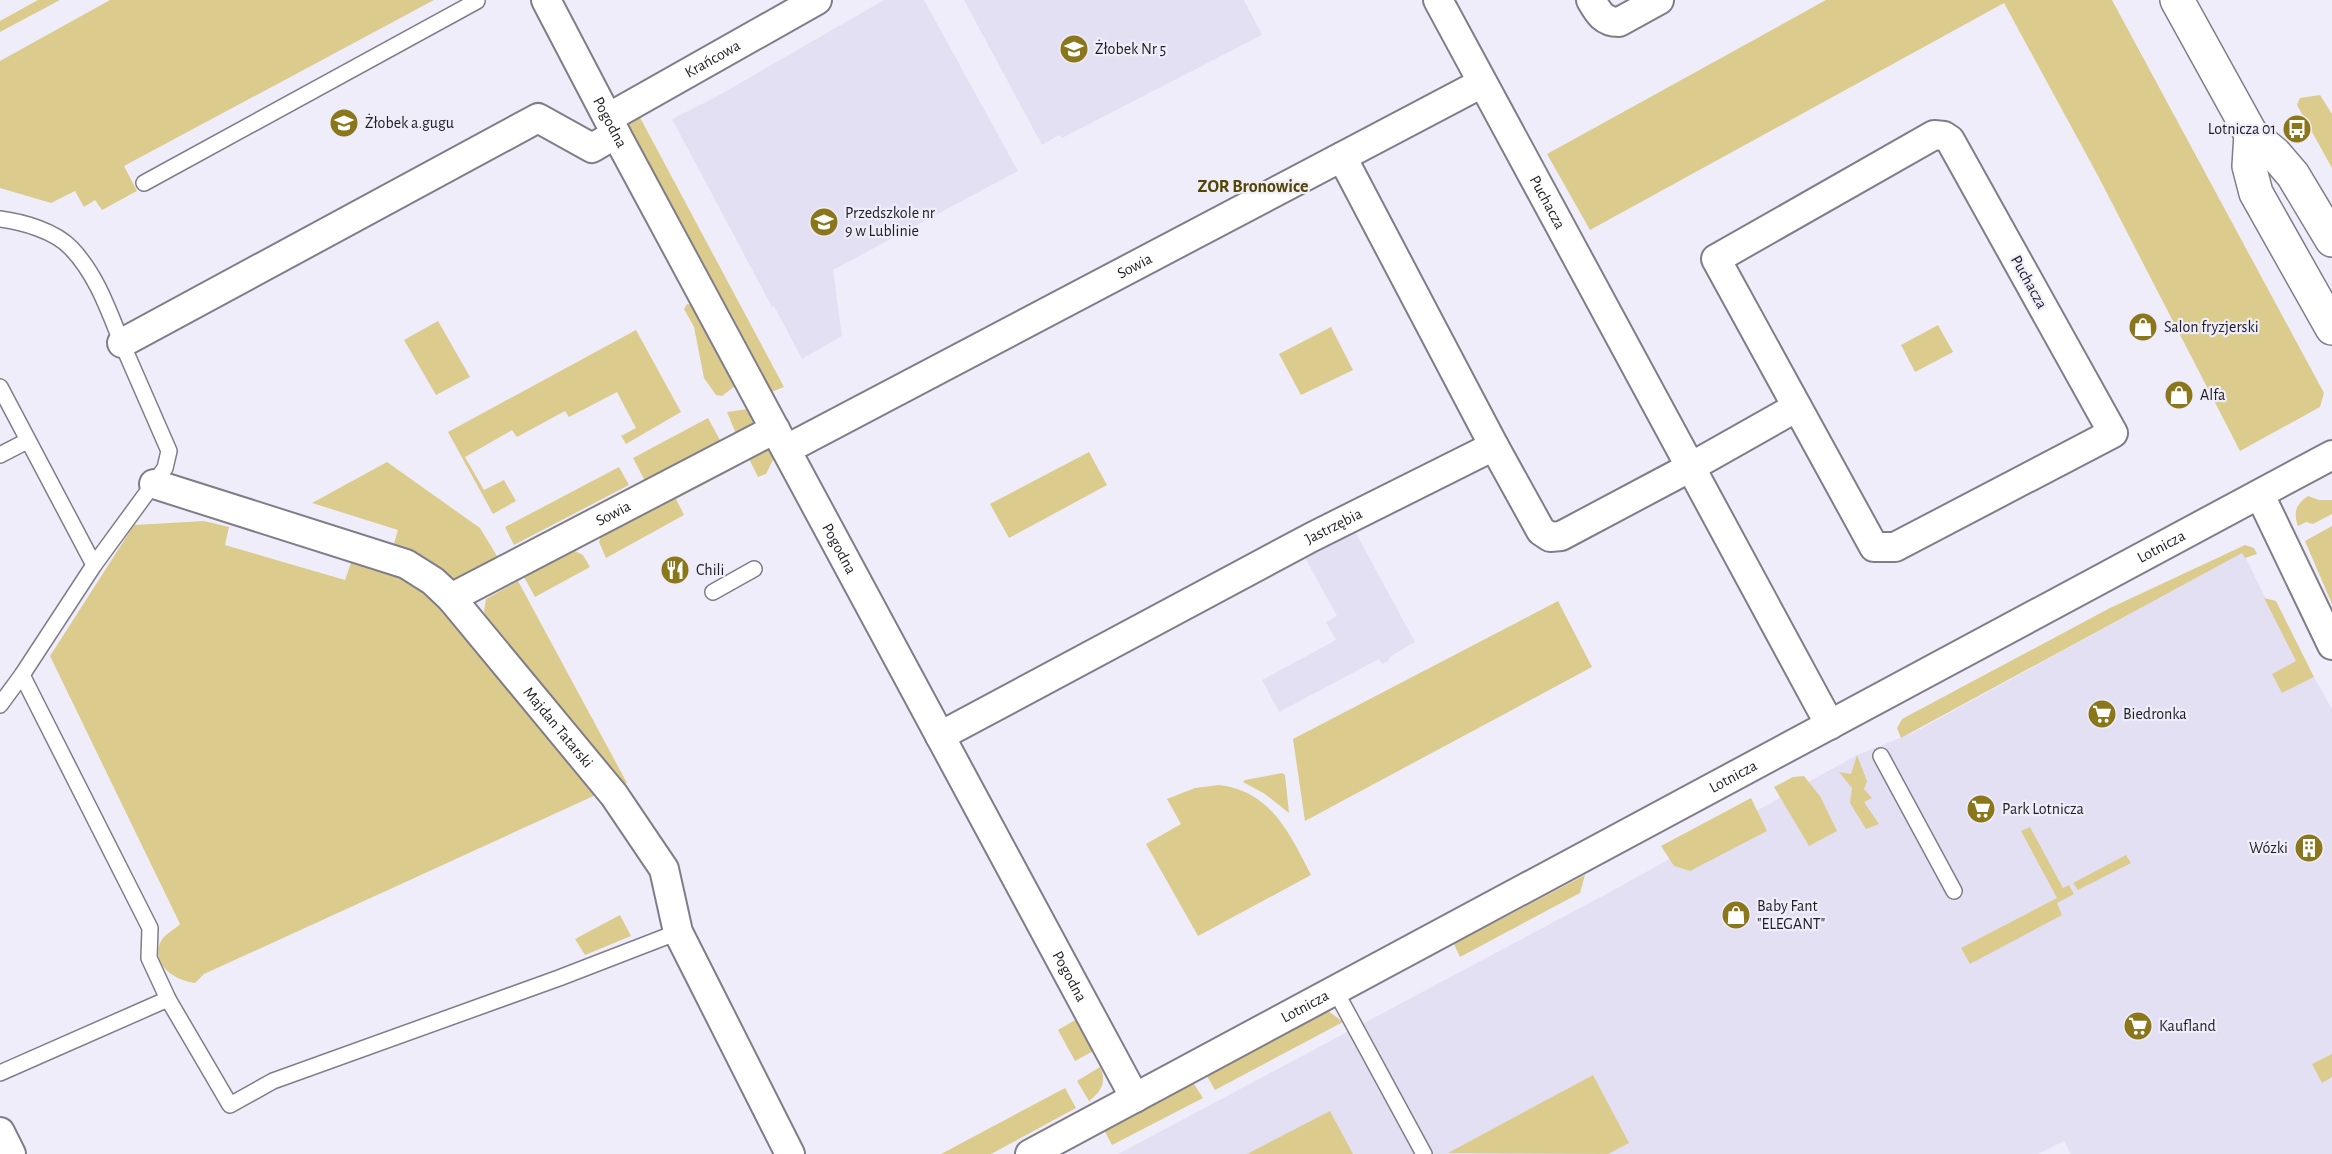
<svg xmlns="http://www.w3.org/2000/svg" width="2332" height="1154" font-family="'Alegreya Sans',sans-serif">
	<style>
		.built { fill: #e4e0f4 }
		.green { fill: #dbcc8e }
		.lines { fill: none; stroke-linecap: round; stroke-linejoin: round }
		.lane-casing { stroke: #807d89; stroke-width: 18 }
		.street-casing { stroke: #807d89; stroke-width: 32 }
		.secondary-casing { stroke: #807d89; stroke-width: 36 }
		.lane { stroke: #fff; stroke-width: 15 }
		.street { stroke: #fff; stroke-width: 28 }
		.secondary { stroke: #fff; stroke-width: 33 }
		.labels { text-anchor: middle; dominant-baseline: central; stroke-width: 4.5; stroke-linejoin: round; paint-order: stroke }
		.poi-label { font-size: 16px; fill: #1e1d22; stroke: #f0edfa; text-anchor: start }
		.street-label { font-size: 16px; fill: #1e1d22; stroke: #f0edfa }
		.neighbourhood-label { font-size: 18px; font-weight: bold; fill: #534502; stroke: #f0edfa }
	</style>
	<rect width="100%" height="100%" fill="#f0edfa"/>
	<g class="built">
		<path d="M884,0H924L1018,171L833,270L842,336L802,359L774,306L772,307L672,119L714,98Z"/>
		<path d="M964,0H1244L1262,35L1062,138L1059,135L1042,145Z"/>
		<path d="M1351,524L1415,642L1391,656L1388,661L1382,664L1379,659L1279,712L1262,680L1336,640L1326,622L1337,616L1300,549Z"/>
		<path d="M2243,552L2296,661L2282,693L2314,677L2332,709V1154H2071L2064,1141L2038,1154H1118L1610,892L1857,755L1913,733Z"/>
	</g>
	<g class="green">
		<path d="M38,0H60L0,32V21Z"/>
		<path d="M110,0H434L124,166L137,191L102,210L95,200L84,207L75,191L51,203L0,188V61Z"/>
		<path d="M1826,0H2112L2324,393L2320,407L2240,451L2097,174L2004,3L1590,230L1547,154Z"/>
		<path d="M2320,95L2332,114V168L2297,105L2300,98Z"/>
		<path d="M636,110L784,387L766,394L622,132Z"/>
		<path d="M687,304L693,305L721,354L735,386L722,396L716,395L704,378L694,327L684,309Z"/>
		<path d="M438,321L470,377L436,395L404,340Z"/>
		<path d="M1938,325L1953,352L1915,372L1901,345Z"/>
		<path d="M1331,327L1353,370L1301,395L1279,354Z"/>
		<path d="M636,330L681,412L626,444L621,436L636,428L617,392L569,417L565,411L517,437L512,430L465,457L484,490L504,480L516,501L493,514L448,432Z"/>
		<path d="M748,409L755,424L737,436L727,412Z"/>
		<path d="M708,418L721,442L646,483L633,458Z"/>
		<path d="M769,447L773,460L766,474L758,477L747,455Z"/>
		<path d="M1089,452L1107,485L1009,538L990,504Z"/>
		<path d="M387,462L480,528L500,561L457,586L393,547L398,530L312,503Z"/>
		<path d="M736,465L737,467L676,499L684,515L606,558L599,542L601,537Z"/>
		<path d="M619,467L629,485L514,545L505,527Z"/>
		<path d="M2308,496L2319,500H2332V514L2313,524L2306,522L2298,526C2293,512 2296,504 2308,496Z"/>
		<path d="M204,521L229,527L225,545L345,580L352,560L406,579L443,609L598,794L204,974L195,983C177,981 151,966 160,943C163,935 174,930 180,924L50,656L134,525Z"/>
		<path d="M2332,526V604L2305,541Z"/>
		<path d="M2245,545L2254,548L2257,554L2245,558L2242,553L1901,738L1897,728L1902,719L2110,608Z"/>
		<path d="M575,551L583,555L590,567L535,597L524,577Z"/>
		<path d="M518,581L627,783L623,785L486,616L484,611L486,599Z"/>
		<path d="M2264,598L2276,601L2314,677L2282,693L2272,674L2296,661Z"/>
		<path d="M1558,601L1592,667L1305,821L1293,739Z"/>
		<path d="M1857,755L1867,781L1864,789L1872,798L1864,802L1879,824L1866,829L1850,803L1852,788L1839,772L1851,774Z"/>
		<path d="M1282,773L1285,775L1289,813L1265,794L1243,782L1245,780Z"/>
		<path d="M1804,776L1820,796L1837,831L1809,846L1774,787L1793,777Z"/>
		<path d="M1219,785C1271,791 1290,834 1311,875L1198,936L1146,844L1181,824L1167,799L1195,788Z"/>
		<path d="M1751,798L1767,831L1690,871L1674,866L1661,846Z"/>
		<path d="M2030,827L2063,888L2069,885L2074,894L2057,903L2062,915L1970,964L1961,948L2057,898L2021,831Z"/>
		<path d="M2126,855L2131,863L2078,890L2073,883Z"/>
		<path d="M1585,875L1580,893L1460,957L1454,944Z"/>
		<path d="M620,915L631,936L585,955L575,939Z"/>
		<path d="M1327,1010L1343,1022L1215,1090L1207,1076Z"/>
		<path d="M1077,1019L1095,1050L1075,1061L1058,1030Z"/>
		<path d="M2332,1054V1077L2322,1083L2312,1064Z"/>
		<path d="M1100,1067C1107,1082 1101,1092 1089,1101L1077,1081Z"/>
		<path d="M1593,1075L1629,1143L1608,1154L1448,1153Z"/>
		<path d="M1192,1081L1203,1098L1112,1145L1104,1130Z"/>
		<path d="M1065,1088L1076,1108L991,1154H941Z"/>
		<path d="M1330,1111L1353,1154H1247Z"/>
	</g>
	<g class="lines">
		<g class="lane-casing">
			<g id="lane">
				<path d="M144,183L477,1L476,0"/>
				<path d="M0,219C23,222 55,231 71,248C96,274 108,309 121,341C137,378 153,415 169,451L165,468L94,565L0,387"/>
				<path d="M0,455L27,441"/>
				<path d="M713,592L754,569"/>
				<path d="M22,675L150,928L149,958L168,999L230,1105L273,1081L559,978L678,932"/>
				<path d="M0,705L22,675L94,565"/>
				<path d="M1881,756L1954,891"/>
				<path d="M1335,990L1424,1154"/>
				<path d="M0,1073L168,999"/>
			</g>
		</g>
		<g class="street-casing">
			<g id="street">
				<path id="s1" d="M546,0L616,134L1135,1098"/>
				<path id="s2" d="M1438,0L1830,725"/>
				<path d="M1591,0C1598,12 1603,22 1619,22L1659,0"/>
				<path id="s3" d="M608,118L817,0"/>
				<path d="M1934,135L1944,136L1950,140L2113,433L1895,547H1874L1716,259Z"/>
				<path d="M1342,157L1494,446L1541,531L1550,537L1561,536L1689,468L1797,407"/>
				<path d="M122,343L538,118L592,148L616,134"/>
				<path id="s4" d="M787,449L1482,83"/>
				<path id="s5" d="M154,484L406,564L433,581L451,598L614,795L664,869L678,932L790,1154"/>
				<path d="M2260,495L2332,645"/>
				<path id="s6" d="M451,598L775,429"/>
				<path id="s7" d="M940,736L1312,537L1494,446"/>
				<path d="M0,1132L11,1154"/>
				<path id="s8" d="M1030,1154L2332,455"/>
			</g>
		</g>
		<g class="secondary-casing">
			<g id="secondary">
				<path d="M2177,0L2251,134L2275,154L2293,175L2332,240"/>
				<path d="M2251,134L2249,166L2256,193L2332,328"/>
			</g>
		</g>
		<use href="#lane" class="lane"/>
		<use href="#street" class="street"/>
		<use href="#secondary" class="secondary"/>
	</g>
	<defs>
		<g id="school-disc" transform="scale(1.5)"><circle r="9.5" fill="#8b771b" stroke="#f0edfa"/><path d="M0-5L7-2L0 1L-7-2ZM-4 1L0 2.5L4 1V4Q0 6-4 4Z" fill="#fff"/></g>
		<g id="bus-disc" transform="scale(1.5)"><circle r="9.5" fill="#8b771b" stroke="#f0edfa"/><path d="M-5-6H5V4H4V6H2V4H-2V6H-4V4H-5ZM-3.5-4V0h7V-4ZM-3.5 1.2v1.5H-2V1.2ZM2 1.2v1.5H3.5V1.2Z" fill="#fff"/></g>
		<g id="shop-disc" transform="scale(1.5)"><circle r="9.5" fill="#8b771b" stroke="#f0edfa"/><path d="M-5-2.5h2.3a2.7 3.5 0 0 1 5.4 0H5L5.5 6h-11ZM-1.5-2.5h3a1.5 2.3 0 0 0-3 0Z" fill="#fff"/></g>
		<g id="restaurant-disc" transform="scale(1.5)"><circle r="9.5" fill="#8b771b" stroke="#f0edfa"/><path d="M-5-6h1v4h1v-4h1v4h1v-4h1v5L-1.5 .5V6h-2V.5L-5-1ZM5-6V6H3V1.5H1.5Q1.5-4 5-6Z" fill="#fff"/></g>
		<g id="supermarket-disc" transform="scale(1.5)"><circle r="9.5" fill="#8b771b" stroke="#f0edfa"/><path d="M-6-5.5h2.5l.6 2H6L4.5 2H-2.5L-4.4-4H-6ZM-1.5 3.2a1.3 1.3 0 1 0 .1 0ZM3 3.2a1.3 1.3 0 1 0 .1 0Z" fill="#fff"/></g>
		<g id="building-disc" transform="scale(1.5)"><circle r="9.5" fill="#8b771b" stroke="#f0edfa"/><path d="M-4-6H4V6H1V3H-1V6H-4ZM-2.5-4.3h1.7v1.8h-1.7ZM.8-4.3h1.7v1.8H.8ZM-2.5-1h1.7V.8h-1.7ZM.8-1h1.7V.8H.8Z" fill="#fff"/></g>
	</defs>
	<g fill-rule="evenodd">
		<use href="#school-disc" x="1074" y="49"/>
		<use href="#school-disc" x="344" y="123"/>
		<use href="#bus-disc" x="2297" y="129"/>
		<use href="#school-disc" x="824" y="222"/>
		<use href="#shop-disc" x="2143" y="327"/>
		<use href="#shop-disc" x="2179" y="395"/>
		<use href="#restaurant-disc" x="675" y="570"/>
		<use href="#supermarket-disc" x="2102" y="714"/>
		<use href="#supermarket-disc" x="1981" y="809"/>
		<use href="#building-disc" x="2309" y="848"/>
		<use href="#shop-disc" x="1736" y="915"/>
		<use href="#supermarket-disc" x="2138" y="1026"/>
	</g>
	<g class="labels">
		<g class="poi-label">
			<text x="1095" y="49">Żłobek Nr 5</text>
			<text x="365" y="123">Żłobek a.gugu</text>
			<text x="2276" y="129" text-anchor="end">Lotnicza 01</text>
			<text x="845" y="213">Przedszkole nr<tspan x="845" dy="18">9 w Lublinie</tspan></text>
			<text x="2164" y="327">Salon fryzjerski</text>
			<text x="2200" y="395">Alfa</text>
			<text x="696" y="570">Chili</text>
			<text x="2123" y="714">Biedronka</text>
			<text x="2002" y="809">Park Lotnicza</text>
			<text x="2288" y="848" text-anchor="end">Wózki</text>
			<text x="1757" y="906">Baby Fant<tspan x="1757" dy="18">"ELEGANT"</tspan></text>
			<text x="2159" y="1026">Kaufland</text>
		</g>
		<g class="street-label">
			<text stroke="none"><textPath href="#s3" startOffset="120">Krańcowa</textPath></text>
			<text stroke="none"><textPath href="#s1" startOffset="138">Pogodna</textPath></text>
			<text stroke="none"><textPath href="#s2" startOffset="230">Puchacza</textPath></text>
			<text stroke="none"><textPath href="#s4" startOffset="393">Sowia</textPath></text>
			<text transform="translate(2029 282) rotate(61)">Puchacza</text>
			<text stroke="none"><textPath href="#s6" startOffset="183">Sowia</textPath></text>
			<text stroke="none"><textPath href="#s7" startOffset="446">Jastrzębia</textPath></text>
			<text stroke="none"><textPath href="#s8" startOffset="1284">Lotnicza</textPath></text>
			<text stroke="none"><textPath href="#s1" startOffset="622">Pogodna</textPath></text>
			<text stroke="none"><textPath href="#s5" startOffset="489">Majdan Tatarski</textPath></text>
			<text stroke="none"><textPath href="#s8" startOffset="798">Lotnicza</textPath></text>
			<text stroke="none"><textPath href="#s1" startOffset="1108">Pogodna</textPath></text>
			<text stroke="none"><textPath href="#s8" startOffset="312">Lotnicza</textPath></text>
		</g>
		<g class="neighbourhood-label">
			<text x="1253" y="187">ZOR Bronowice</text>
		</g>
	</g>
</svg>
